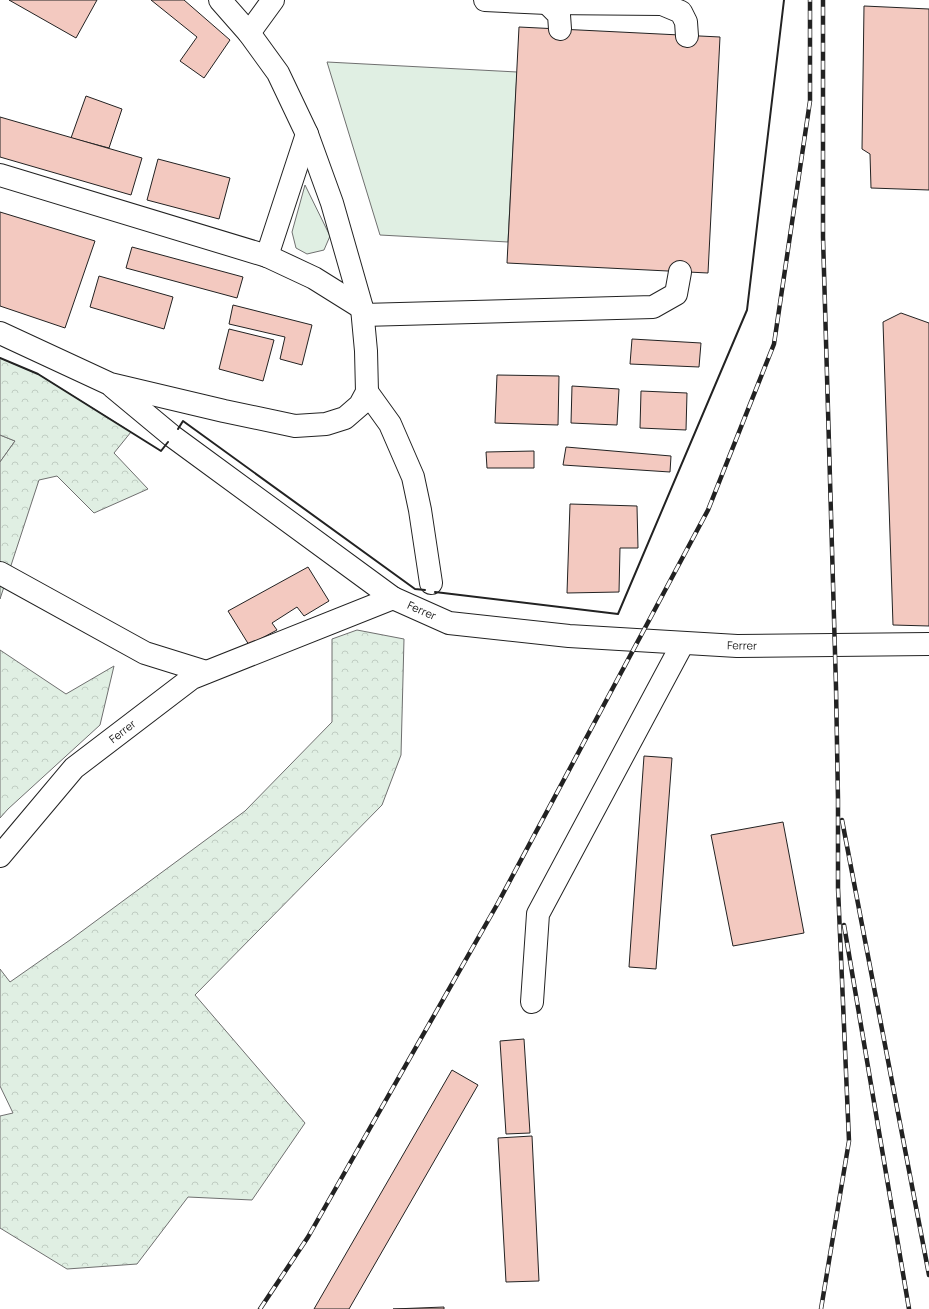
<svg xmlns="http://www.w3.org/2000/svg" width="929" height="1309" font-family="Manrope,sans-serif">
	<style>
		.green { fill: #e0efe3; stroke: #6f6f6f }
		.forest { fill: url(#forest-crowns); stroke: #6f6f6f }
		.building { fill: #f3c9c0; stroke: #222 }
		.lines { fill: none; stroke-linecap: round; stroke-linejoin: round }
		.minor-casing { stroke: #222; stroke-width: 24 }
		.minor { stroke: #fff; stroke-width: 22 }
		.rail-casing { stroke: #222; stroke-width: 4.5 }
		.rail { stroke: #fff; stroke-width: 3; stroke-dasharray: 9; stroke-linecap: butt }
		.wall { stroke: #222; stroke-width: 2 }
		.labels { text-anchor: middle; dominant-baseline: central; stroke-width: 3; stroke-linejoin: round; paint-order: stroke }
		.street-label { font-size: 11px; fill: #222; stroke: #fff }
	</style>
	<defs>
		<pattern id="forest-crowns" width="20" height="18" patternUnits="userSpaceOnUse"><rect width="20" height="18" fill="#e0efe3"/><path d="M2 6a3 3 0 1 1 6 0M12 15a3 3 0 1 1 6 0" fill="none" stroke="#c0cdc2"/></pattern>
	</defs>
	<rect width="100%" height="100%" fill="#fff"/>
	<g class="green">
		<path d="M327,62L517,72L508,242L380,235Z"/>
		<path d="M305,185L330,236L324,250L307,254L296,248L292,232Z"/>
		<path d="M0,435L15,441L0,462Z"/>
	</g>
	<g class="forest">
		<path d="M0,358L38,374L131,432L114,453L148,489L94,513L57,476L39,480L0,599V462L15,441L0,435Z"/>
		<path d="M357,630L404,639L401,755L382,805L195,995L305,1123L252,1200L188,1197L137,1264L67,1269L0,1228V1116L13,1113L0,1086V969L10,982L70,940L245,811L332,722V639Z"/>
		<path d="M0,650L66,694L114,666L100,725L8,809L0,818Z"/>
	</g>
	<g class="building">
		<path d="M9,0H97L76,38Z"/>
		<path d="M151,0H184L230,40L204,78L180,61L197,37Z"/>
		<path d="M864,6L929,9V190L871,188L870,154L862,149Z"/>
		<path d="M519,27L720,37L708,273L507,263Z"/>
		<path d="M86,96L122,109L109,148L71,138Z"/>
		<path d="M0,117L142,158L131,195L0,157Z"/>
		<path d="M158,159L230,178L219,219L147,200Z"/>
		<path d="M0,212L95,241L65,328L0,306Z"/>
		<path d="M132,247L243,277L237,298L126,268Z"/>
		<path d="M99,276L173,297L164,329L90,307Z"/>
		<path d="M233,305L312,325L302,365L280,359L285,337L229,324Z"/>
		<path d="M901,313L929,323V626L893,625L883,322Z"/>
		<path d="M229,329L274,340L263,381L219,369Z"/>
		<path d="M632,339L701,343L699,367L630,364Z"/>
		<path d="M497,375L559,376L558,425L495,423Z"/>
		<path d="M572,386L619,389L617,425L571,423Z"/>
		<path d="M641,391L687,393L686,430L640,428Z"/>
		<path d="M566,447L671,456L670,472L563,465Z"/>
		<path d="M534,451V468H487L486,452Z"/>
		<path d="M570,504L637,506L638,548H620L619,592L567,593Z"/>
		<path d="M308,567L329,601L304,616L297,607L272,623L277,630L249,645L228,611Z"/>
		<path d="M644,756L672,758L656,969L629,967Z"/>
		<path d="M783,822L804,933L733,946L711,835Z"/>
		<path d="M524,1039L530,1133L506,1134L500,1041Z"/>
		<path d="M452,1070L478,1085L349,1309H314Z"/>
		<path d="M532,1136L539,1281L506,1282L498,1138Z"/>
		<path d="M444,1307V1309H393Z"/>
	</g>
	<g class="lines">
		<g class="minor-casing">
			<g id="minor">
				<path d="M485,0L547,3L662,4L681,12L686,22L687,36"/>
				<path d="M547,3L559,15L560,29"/>
				<path d="M249,33L273,0"/>
				<path d="M0,175L267,256L314,278L362,308"/>
				<path d="M267,256L307,134"/>
				<path d="M363,315L653,307L676,294L680,272"/>
				<path d="M0,333L110,384L224,411L295,426L326,424L345,418L360,405L367,392L366,351L362,308L332,203L307,134L278,73L249,33L220,0"/>
				<path d="M113,387L172,436L393,598"/>
				<path d="M367,392L390,424L413,477L420,510L431,583"/>
				<path d="M0,573L145,653L206,672"/>
				<path d="M0,856L74,768L192,678L393,598L449,623L569,636L737,646L929,644"/>
				<path d="M532,1002L538,914L683,643"/>
			</g>
		</g>
		<use href="#minor" class="minor"/>
		<g class="rail-casing">
			<g id="rail">
				<path d="M842,820L929,1275"/>
				<path d="M844,925L909,1309"/>
				<path d="M260,1309L308,1237L498,903L708,510L774,344L810,101V0"/>
				<path d="M821,1309L849,1141L838,888V800L836,687L823,237V0"/>
			</g>
		</g>
		<use href="#rail" class="rail"/>
		<g class="wall">
			<path d="M0,358L38,374L161,451L168,442"/>
			<path d="M178,429L183,421L415,589L425,590"/>
			<path d="M435,592L618,614L747,310L784,0"/>
		</g>
	</g>
	<g class="labels">
		<g class="street-label">
			<text transform="translate(422 610) rotate(24)">Ferrer</text>
			<text transform="translate(742 645) rotate(1)">Ferrer</text>
			<text transform="translate(122 731) rotate(-38)">Ferrer</text>
		</g>
	</g>
</svg>
